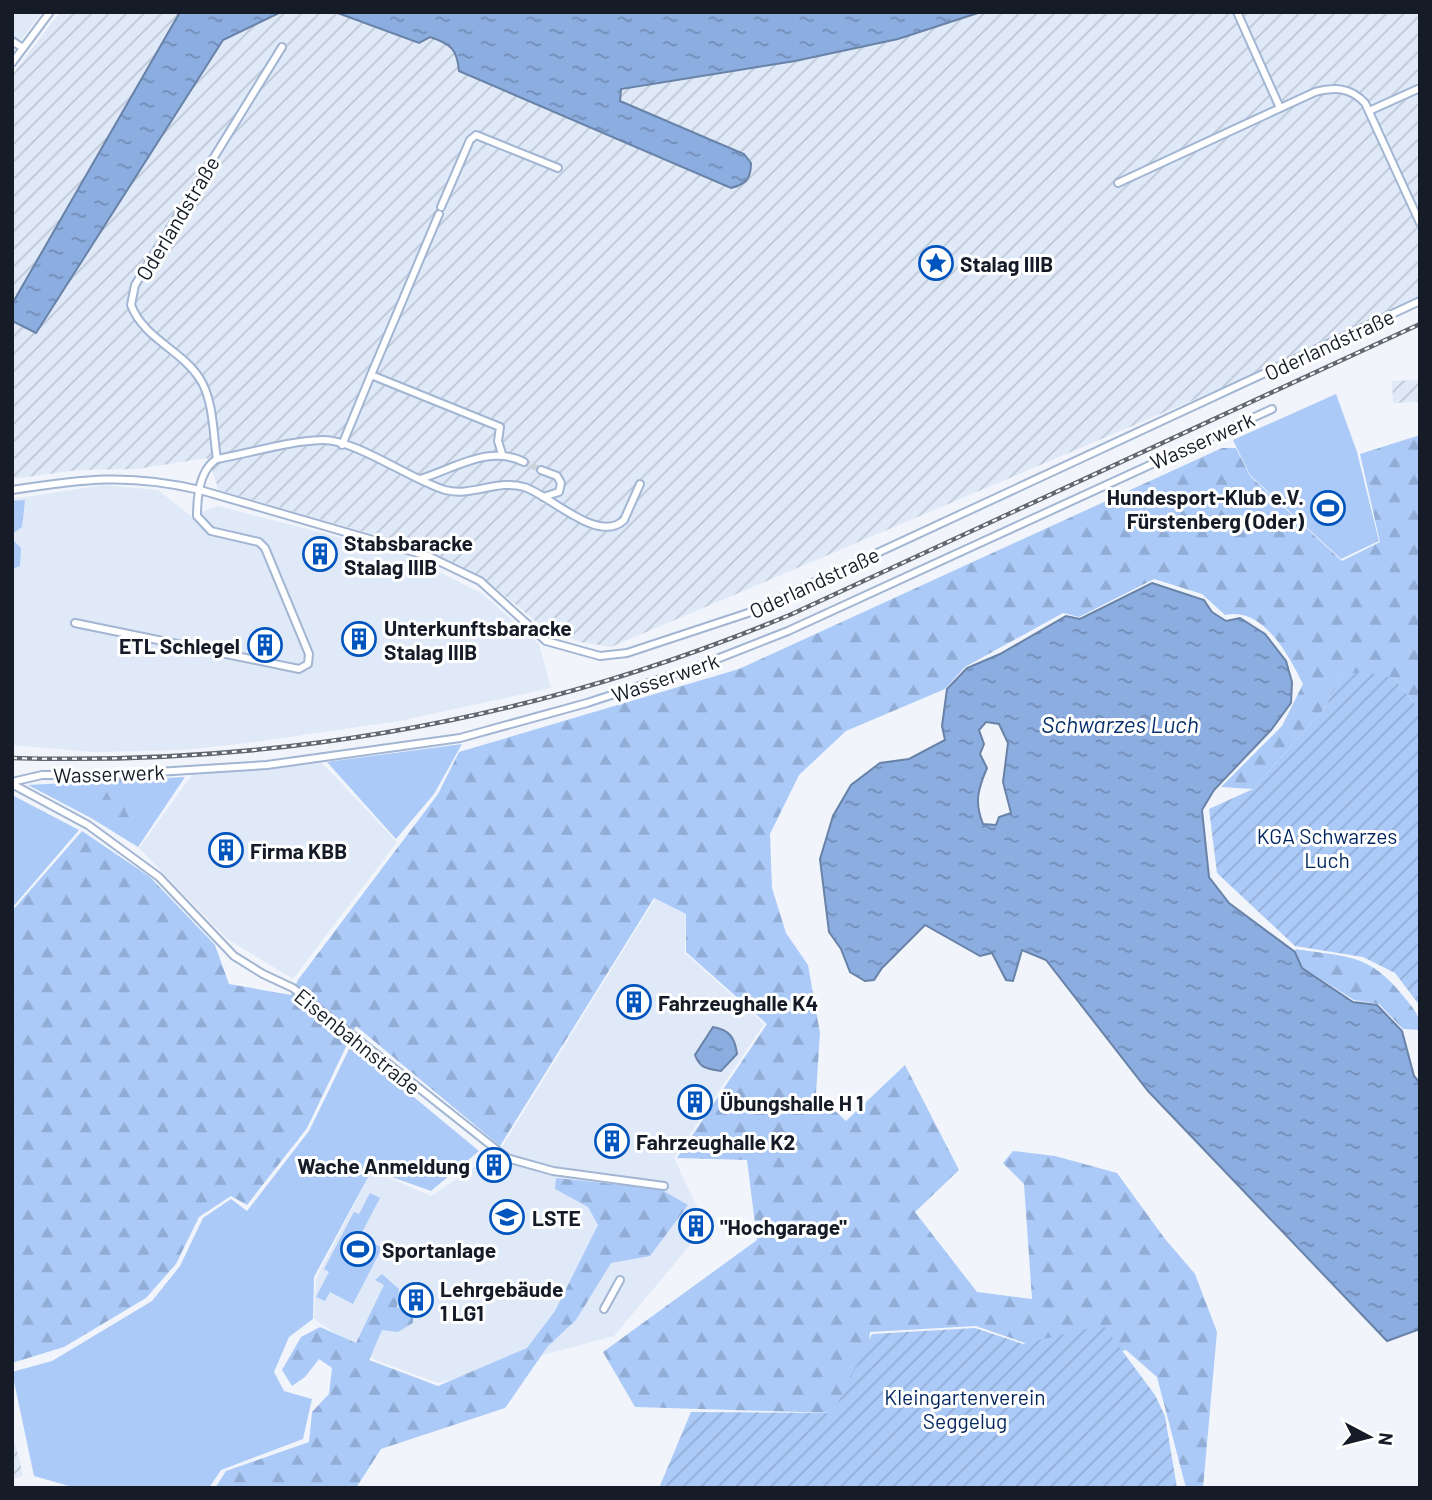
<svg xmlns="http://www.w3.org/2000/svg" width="1432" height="1500" font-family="Barlow,sans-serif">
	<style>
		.built { fill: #dfe9f8 }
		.industrial { fill: url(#industrial-furrows) }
		.grass { fill: #abcaf8 }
		.forest { fill: url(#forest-firs) }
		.garden { fill: url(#garden-furrows) }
		.water { fill: url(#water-ripples); stroke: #6882a8; stroke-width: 2; fill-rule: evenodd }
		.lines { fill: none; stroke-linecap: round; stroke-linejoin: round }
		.minor-tunnel { stroke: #d0d4db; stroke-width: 6; stroke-dasharray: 6 3; stroke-linecap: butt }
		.minor-casing { stroke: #a2b5d3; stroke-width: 10 }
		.minor { stroke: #fff; stroke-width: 6 }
		.rail-casing { stroke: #626871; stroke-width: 4.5 }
		.rail { stroke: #fff; stroke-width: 2; stroke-dasharray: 5; stroke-linecap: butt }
		.labels { text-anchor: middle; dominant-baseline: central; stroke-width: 6; stroke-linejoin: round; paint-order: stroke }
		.street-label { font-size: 21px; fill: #151c27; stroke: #fff }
		.poi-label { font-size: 21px; font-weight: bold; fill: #151c27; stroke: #fff; text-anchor: start }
		.park-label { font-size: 21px; fill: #00255f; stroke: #fff }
		.water-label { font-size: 23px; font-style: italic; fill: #08326d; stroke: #fff }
	</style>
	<defs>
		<pattern id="industrial-furrows" width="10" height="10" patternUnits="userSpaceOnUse" patternTransform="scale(1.75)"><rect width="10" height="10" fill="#dfe9f8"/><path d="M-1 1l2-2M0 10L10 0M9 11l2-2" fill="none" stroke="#bec7d5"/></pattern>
		<pattern id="forest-firs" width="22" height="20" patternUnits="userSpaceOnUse" patternTransform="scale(1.75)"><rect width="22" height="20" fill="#abcaf8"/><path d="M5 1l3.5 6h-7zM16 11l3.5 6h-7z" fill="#92add5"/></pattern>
		<pattern id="garden-furrows" width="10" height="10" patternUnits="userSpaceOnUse" patternTransform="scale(1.75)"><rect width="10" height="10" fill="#abcaf8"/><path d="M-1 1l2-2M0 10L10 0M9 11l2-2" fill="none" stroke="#92add5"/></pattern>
		<pattern id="water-ripples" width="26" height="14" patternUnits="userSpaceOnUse" patternTransform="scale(1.75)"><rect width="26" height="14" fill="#8cade0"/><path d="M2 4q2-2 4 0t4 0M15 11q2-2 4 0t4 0" fill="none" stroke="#718cb6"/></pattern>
	</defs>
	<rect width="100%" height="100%" fill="#f1f5fb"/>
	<g class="built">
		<path d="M12,12H42L12,52Z"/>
		<path d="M104,485L158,490L191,516L218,506L407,555L484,595L539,644L551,688L399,721L248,743L183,750L94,752L12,745V499Z"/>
		<path d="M322,763L397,842L293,979L227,939L139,848L194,772Z"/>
		<path d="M655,899L686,914L685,953L764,1024L674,1158L706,1226L614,1336L438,1383L373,1359L314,1319L316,1279L372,1170L431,1196L500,1150Z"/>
	</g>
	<g class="industrial">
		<path d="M60,12H1420V304L611,647L580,642L544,628L481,576L427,550L219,490L207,458L137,469L78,470L12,479V75Z"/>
		<path d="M1420,380V402L1393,403L1392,381Z"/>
		<path d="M12,1431L23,1475L12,1480Z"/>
	</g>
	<g class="grass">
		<path d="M1336,394L1357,452L1379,541L1341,559L1250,475L1233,440Z"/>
		<path d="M462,744L434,794L396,839L327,762Z"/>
		<path d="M185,777L138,847L91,818L28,785Z"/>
		<path d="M12,795L79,830L12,908Z"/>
		<path d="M351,1045L479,1151L431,1191L372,1170L314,1277L313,1319L289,1337L274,1372L284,1391L312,1399L303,1439L221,1470L209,1488H76L34,1476L12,1372L52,1361L152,1301L180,1266L203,1218L231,1199L247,1211L309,1131Z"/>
		<path d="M370,1193L380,1198L360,1236L382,1248L353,1304L330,1292L325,1301L316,1297L329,1272L324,1269L354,1212L359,1214Z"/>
	</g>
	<g class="forest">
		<path d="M1420,435V710L1394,678L1343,674L1324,709L1253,789L1221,787L1282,726L1303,684C1289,656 1263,606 1225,615L1202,594L1154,579L1079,617L1063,613L965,667L945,689L846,731L799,775L770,834L772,888L786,933L808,965L820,1033L816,1093L846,1121L905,1065L959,1170L915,1212L977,1292L1032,1299L1024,1184L1003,1163L1013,1151L1055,1156L1117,1173L1165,1239L1195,1274L1217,1332L1203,1488H1186L1157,1377L1126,1350L1044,1371L1025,1343L976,1326L870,1332L852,1488L834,1413L635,1407L603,1352L757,1240L747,1160L677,1158L767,1024L686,952V914L654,898L500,1146L356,1026L307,1128L247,1205L231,1196L199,1217L176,1264L146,1298L64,1347L12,1363V911L82,831L150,877L215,945L229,984L291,995L298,980L438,794L459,752L739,669L1222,448H1236L1250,476L1342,561L1380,542L1360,454Z"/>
		<path d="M25,500L22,527L12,534V501Z"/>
		<path d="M12,539L21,548L20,566L12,569Z"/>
		<path d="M115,778L131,780L132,798L125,810L129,817L120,826L106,824L95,812Z"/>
		<path d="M1295,949C1346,957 1370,953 1404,997C1414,1009 1420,1015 1420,1030L1403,1029L1379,1004L1354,1000L1303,968Z"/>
		<path d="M556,1178L660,1189L688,1205L650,1256L611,1263L576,1320L548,1346L505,1408L381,1449L356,1488H215L226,1471L309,1442L312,1412L329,1394L332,1368L319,1359L305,1377L292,1386L282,1370L301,1337L320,1327L356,1343L384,1285L375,1280L382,1274L399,1289L397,1307L413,1313V1323L398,1332L382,1330L369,1360L438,1386L527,1348L555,1311L598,1225L588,1207L555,1189Z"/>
	</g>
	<g class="garden">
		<path d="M1364,672L1394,678L1420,710V1006L1395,973L1363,957L1295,946L1217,873L1209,809L1253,789L1324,709L1343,674Z"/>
		<path d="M1103,1325L1155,1395L1165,1416L1177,1488H659L691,1412L833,1413L872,1334L975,1328L1023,1344Z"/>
	</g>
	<g class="water">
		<path d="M180,12H281L223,40L36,333L12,321V304Z"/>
		<path d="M335,12H981L898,39L795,61L621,89L620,101L744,154L751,163C751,179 746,184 731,188L459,71C457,49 451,44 430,37L419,43Z"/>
		<path d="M1152,583L1204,600L1212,612L1226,621L1240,618L1265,634L1286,661L1292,682L1291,703L1271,730L1214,790L1202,810L1209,877L1229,903L1295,952L1302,968L1353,1002L1377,1005L1402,1031L1414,1076L1420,1083V1329L1387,1341L1148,1091L1046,960L1022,950L1013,981L1006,980L992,953L980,956L925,925L882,968L874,980L865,981L850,972L841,949L829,932L820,859L833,816L851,785L880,763L909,759L945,740L942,726L947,689L967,668L1000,654L1066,616L1080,619ZM986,722L999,724L1008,743L1003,782L1011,813L999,817L996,825L983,824C974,802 978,789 987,768L980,754L984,744L979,730Z"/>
		<path d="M713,1027C730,1030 735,1038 737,1054L721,1071C708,1069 700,1069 695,1055Z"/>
	</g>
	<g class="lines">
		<path class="minor-tunnel" d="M524,462L541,470"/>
		<g class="minor-casing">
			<g id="minor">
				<path d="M1237,12L1280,108"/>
				<path d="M12,41L23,48"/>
				<path d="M12,63L50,12"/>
				<path d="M1369,111L1420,88"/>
				<path d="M1118,183L1315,92C1335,87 1350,87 1365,103L1420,223"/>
				<path d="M441,207L470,140L476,135L558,168"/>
				<path d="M371,375L439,214"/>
				<path d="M342,445L371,375L500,427L498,441L502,454"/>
				<path d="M217,459C213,435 214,401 200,379C182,350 144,339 131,305L135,285L282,47"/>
				<path d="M541,470L557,476L561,483L559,492L543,497"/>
				<path d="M420,479C454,469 489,444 524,462"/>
				<path d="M12,490C83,479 129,473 200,490L428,556L480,581L546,641L600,656L627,653L748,613L1420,301"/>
				<path d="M75,623L299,669L308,664L309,654L265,548L259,542L211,531L197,516C197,497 200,469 217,459C251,453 288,441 322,440C355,439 411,480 445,490C471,497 498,479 524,487C549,494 598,545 624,520L640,484"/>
				<path d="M12,782L42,775H110L267,765L460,738L587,703L694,668L788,631L1272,409"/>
				<path d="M12,784L88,825L159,877L234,956L263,974L293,988L507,1158L553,1171L664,1186"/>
				<path d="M604,1309L620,1280"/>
			</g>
		</g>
		<use href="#minor" class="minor"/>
		<g class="rail-casing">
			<path id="rail" d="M12,758C282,766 544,718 792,614L1420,324"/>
		</g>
		<use href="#rail" class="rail"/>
	</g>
	<defs>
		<g id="sight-ring" transform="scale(1.75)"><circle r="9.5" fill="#fff" stroke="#0054bd" stroke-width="1.5"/><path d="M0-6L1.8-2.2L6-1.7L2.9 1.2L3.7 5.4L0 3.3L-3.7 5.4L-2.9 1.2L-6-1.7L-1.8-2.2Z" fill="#0054bd"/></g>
		<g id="stadium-ring" transform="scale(1.75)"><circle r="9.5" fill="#fff" stroke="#0054bd" stroke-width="1.5"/><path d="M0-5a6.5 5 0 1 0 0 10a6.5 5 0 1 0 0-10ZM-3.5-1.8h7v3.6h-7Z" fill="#0054bd"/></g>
		<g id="building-ring" transform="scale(1.75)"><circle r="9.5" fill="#fff" stroke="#0054bd" stroke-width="1.5"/><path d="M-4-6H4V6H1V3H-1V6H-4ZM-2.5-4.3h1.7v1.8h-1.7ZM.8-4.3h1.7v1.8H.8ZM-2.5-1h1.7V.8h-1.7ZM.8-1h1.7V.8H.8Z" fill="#0054bd"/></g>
		<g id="school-ring" transform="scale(1.75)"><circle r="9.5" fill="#fff" stroke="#0054bd" stroke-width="1.5"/><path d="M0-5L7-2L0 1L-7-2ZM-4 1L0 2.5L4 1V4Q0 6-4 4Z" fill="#0054bd"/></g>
	</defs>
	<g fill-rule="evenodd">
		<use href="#sight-ring" x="936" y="263"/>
		<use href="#stadium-ring" x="1328" y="508"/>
		<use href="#building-ring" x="320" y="554"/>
		<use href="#building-ring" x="359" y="639"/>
		<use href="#building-ring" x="265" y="645"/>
		<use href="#building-ring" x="226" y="850"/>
		<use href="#building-ring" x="634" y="1002"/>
		<use href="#building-ring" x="695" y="1102"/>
		<use href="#building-ring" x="612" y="1141"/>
		<use href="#building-ring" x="494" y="1165"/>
		<use href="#school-ring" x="507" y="1217"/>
		<use href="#building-ring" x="696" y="1226"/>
		<use href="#stadium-ring" x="358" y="1249"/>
		<use href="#building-ring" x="416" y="1300"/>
	</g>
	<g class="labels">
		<g class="street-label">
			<text transform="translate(177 218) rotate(-59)">Oderlandstraße</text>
			<text transform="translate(1329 344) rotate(-25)">Oderlandstraße</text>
			<text transform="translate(1202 440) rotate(-24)">Wasserwerk</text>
			<text transform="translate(814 582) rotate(-25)">Oderlandstraße</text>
			<text transform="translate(665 677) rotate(-19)">Wasserwerk</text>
			<text transform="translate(109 773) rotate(-2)">Wasserwerk</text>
			<text transform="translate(358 1041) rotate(39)">Eisenbahnstraße</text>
		</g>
		<g class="poi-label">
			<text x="960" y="263">Stalag IIIB</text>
			<text x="1304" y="496" text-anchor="end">Hundesport-Klub e.V.<tspan x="1304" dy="24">Fürstenberg (Oder)</tspan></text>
			<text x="344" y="542">Stabsbaracke<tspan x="344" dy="24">Stalag IIIB</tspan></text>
			<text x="384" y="627">Unterkunftsbaracke<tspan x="384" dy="24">Stalag IIIB</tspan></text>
			<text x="240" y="645" text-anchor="end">ETL Schlegel</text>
			<text x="250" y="850">Firma KBB</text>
			<text x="658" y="1002">Fahrzeughalle K4</text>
			<text x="720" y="1102">Übungshalle H 1</text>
			<text x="636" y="1141">Fahrzeughalle K2</text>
			<text x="470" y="1165" text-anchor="end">Wache Anmeldung</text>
			<text x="532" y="1217">LSTE</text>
			<text x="720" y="1226">"Hochgarage"</text>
			<text x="382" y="1249">Sportanlage</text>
			<text x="440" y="1288">Lehrgebäude<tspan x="440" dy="24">1 LG1</tspan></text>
		</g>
		<g class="park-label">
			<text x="1327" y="835">KGA Schwarzes<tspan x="1327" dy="24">Luch</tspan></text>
			<text x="965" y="1396">Kleingartenverein<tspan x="965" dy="24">Seggelug</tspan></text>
		</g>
		<g class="water-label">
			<text x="1120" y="724">Schwarzes Luch</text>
		</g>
	</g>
	<rect width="1432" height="1500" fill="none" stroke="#151c27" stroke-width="28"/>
	<g transform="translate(1369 1437) rotate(97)" stroke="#ffffff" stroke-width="5" paint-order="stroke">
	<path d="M0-5L12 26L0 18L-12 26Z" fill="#151c27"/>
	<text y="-10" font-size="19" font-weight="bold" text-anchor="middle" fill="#151c27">N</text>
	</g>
</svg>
